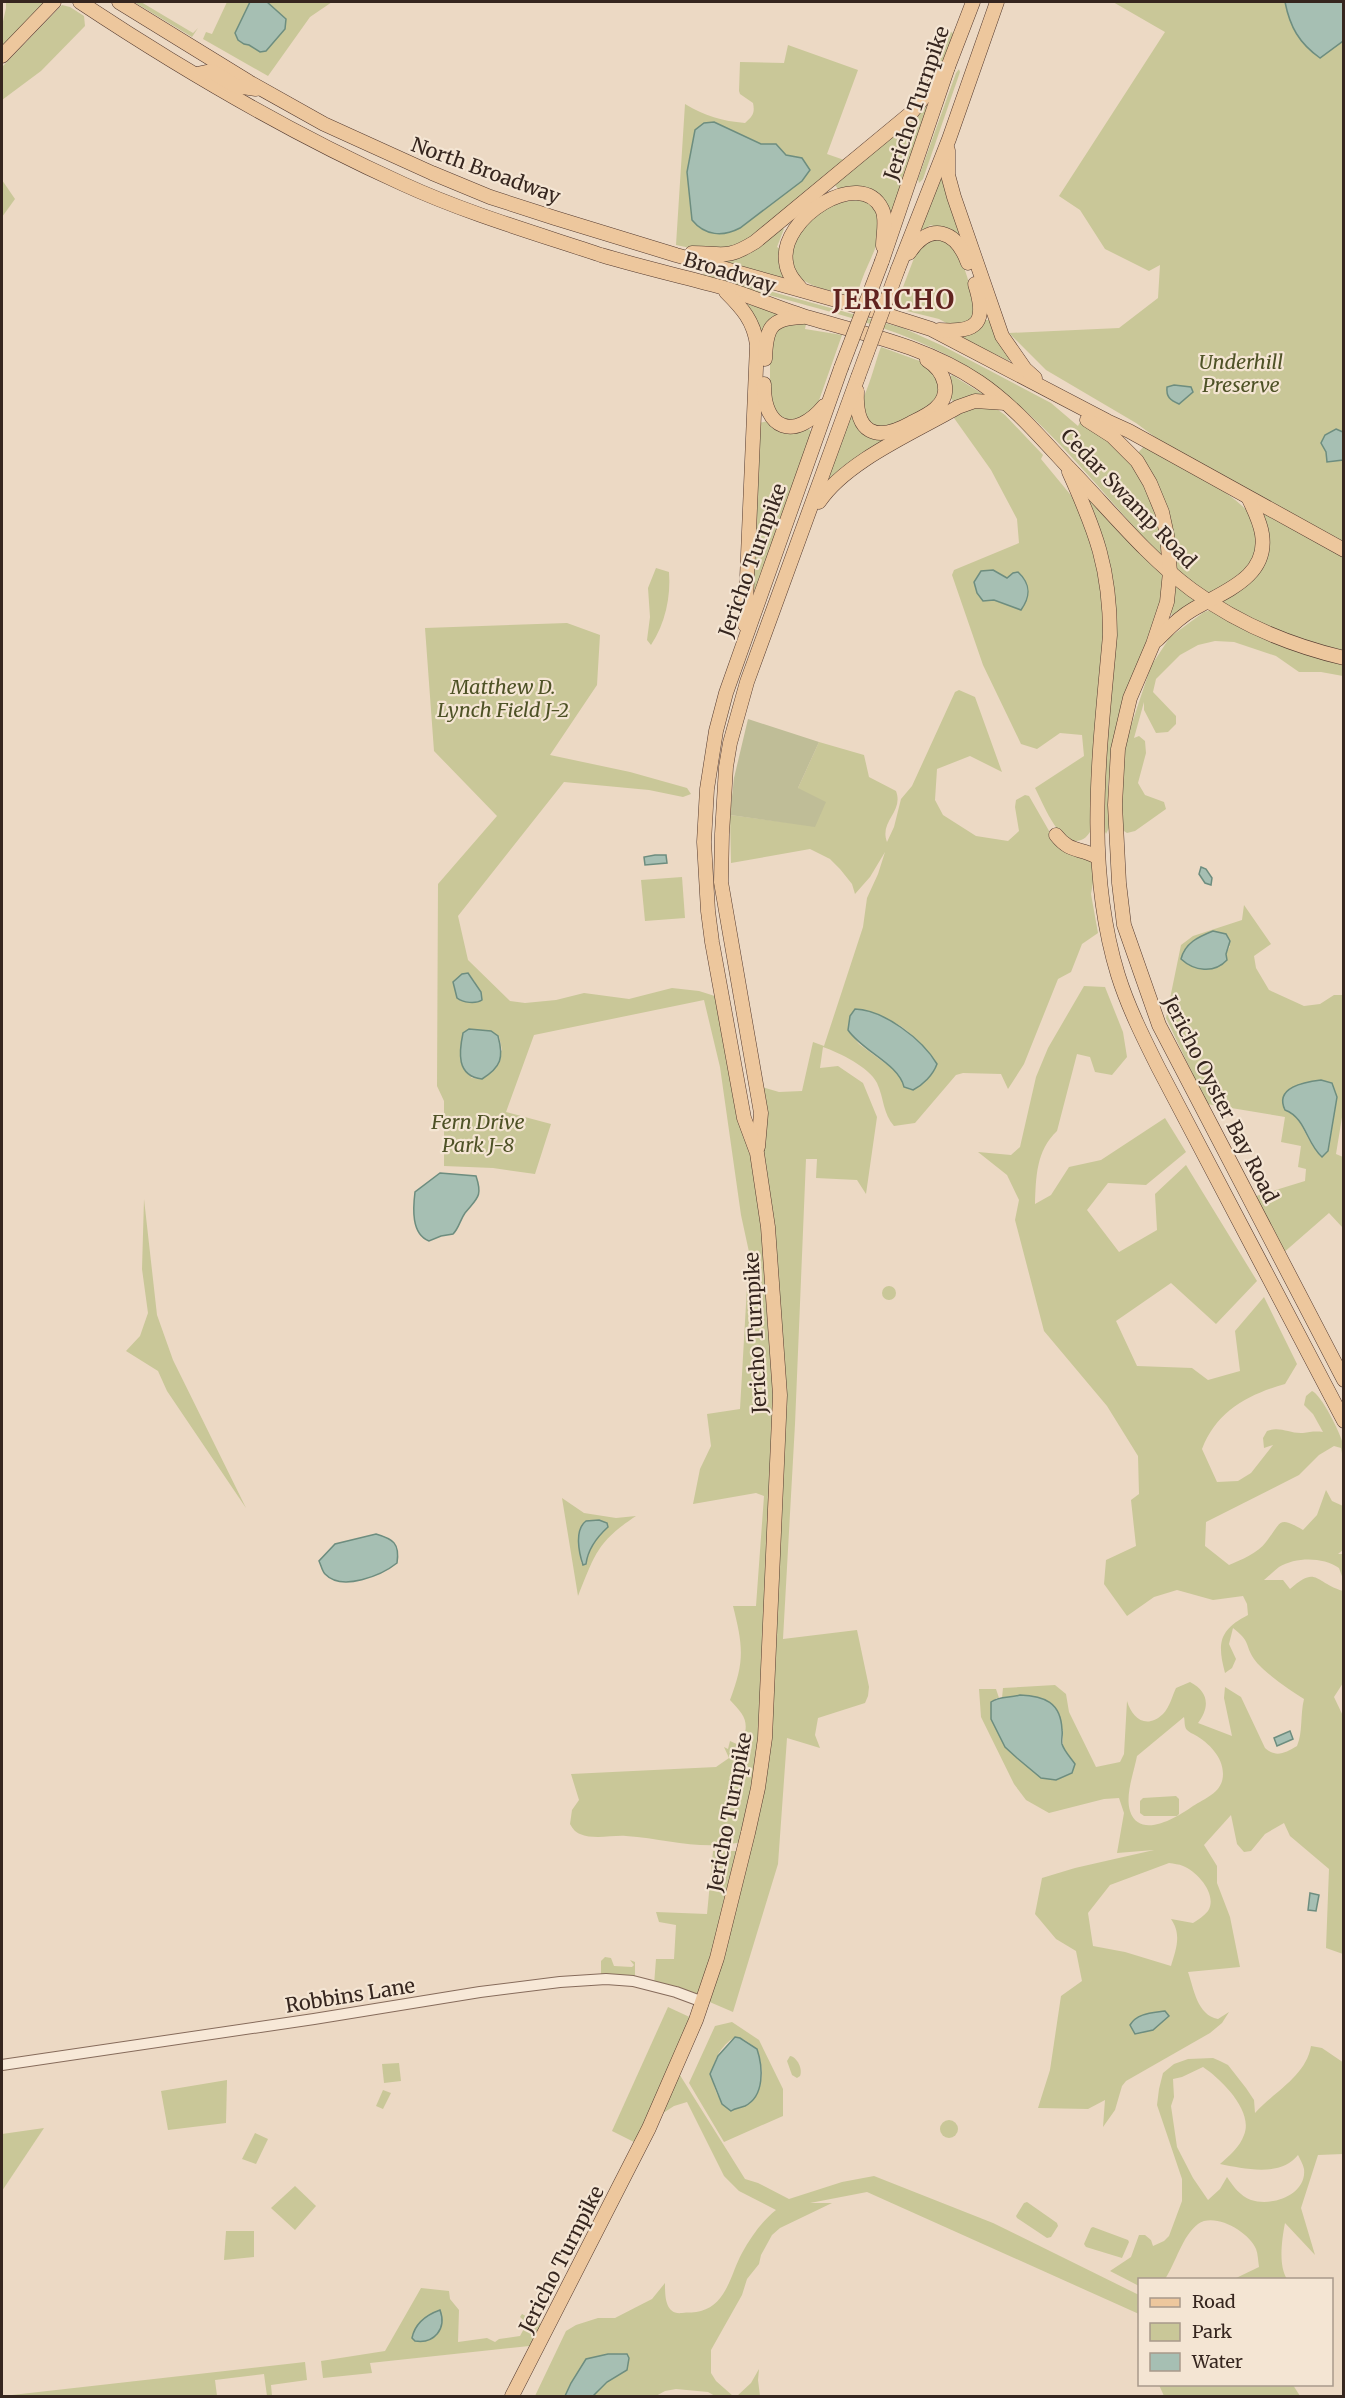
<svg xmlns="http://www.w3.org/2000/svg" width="1345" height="2398" font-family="Merriweather,serif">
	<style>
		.green { fill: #c9c798; fill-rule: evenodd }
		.cemetery { fill: #bfbd97 }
		.water { fill: #a6bfb3; stroke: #6d8d7f; stroke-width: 1.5 }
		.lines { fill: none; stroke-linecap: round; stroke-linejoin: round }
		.minor-casing { stroke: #866b5b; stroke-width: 12 }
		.major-casing { stroke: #543a2f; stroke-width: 15 }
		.minor { stroke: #f7e8d7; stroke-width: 10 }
		.major { stroke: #edc79d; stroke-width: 14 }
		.major-bridge-casing { stroke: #543a2f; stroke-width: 15; stroke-linecap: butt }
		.major-bridge { stroke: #edc79d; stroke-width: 14 }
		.labels { text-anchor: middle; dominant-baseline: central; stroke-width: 4.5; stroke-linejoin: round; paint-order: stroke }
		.street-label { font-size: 20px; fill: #36261f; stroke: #f4e5d3 }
		.park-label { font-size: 20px; font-style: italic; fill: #4e5226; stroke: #f4e5d3 }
		.district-label { font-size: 26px; font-weight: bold; letter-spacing: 1.5px; fill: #612320; stroke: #f4e5d3 }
	</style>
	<rect width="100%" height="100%" fill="#ecd9c4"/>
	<g class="green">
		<path d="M6,2H47L2,51V26L6,8Z"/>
		<path d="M134,2H141L193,33L198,28L192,37Z"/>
		<path d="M227,2H250L244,16L249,44L260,52L285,29L286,19L267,2H332L310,17L268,76L203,39L206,32L212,34Z"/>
		<path d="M1113,2H1343V545L1163,443L1136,423L1046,370L1009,333L1119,328L1158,298L1160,265L1149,271L1105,249L1080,210L1059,196L1165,32Z"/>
		<path d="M62,5L70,7L84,16L85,26L41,71L2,100V67Z"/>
		<path d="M946,30L960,36L949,64L934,59Z"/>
		<path d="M788,45L858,70L827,154L847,161L739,247L710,252L676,245L685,104C705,116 722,121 745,123C753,116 755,113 753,103L740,94L739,91L740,62L784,63Z"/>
		<path d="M959,69L960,72L923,179L919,183L918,179L956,73Z"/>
		<path d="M926,105H928L890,220L886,207L840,191L834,184Z"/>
		<path d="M943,162L967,245L949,230L930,225L924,231L921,229Z"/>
		<path d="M2,180L15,199L2,217Z"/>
		<path d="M860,200C896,209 878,242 868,265C863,275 860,286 856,296C839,292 812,289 799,277C779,258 805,217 824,208C836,202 847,201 860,200Z"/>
		<path d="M780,227L784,229L777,247L782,250L786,275L784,279L718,261Z"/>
		<path d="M943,238L959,252L977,307L974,322L952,326L939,319L895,308L916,253L926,241Z"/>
		<path d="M704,273L903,328L943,346L1051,403L1078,426L1081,420C1093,429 1107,437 1118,448C1149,476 1157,517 1165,556L1161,557C1093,484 1031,396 939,351C871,318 792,303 719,281L703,275Z"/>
		<path d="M747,304L784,314L764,331H760L746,306Z"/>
		<path d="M984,320H992L1010,358L1009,361L960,337L961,334Z"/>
		<path d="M795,321L806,324L805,329L842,335L816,409L810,417L788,422L776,416L770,406V338L772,332Z"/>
		<path d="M881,347L928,364L935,369L941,391L933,406L892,429L872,428L859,404C867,397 876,359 881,347Z"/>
		<path d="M952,375L989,398L956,405L949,396V378Z"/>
		<path d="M973,406L994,407L1005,415L1043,455L1041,459L1074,499L1099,561L1107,638L1091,830C1088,836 1084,840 1077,841C1058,843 1043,803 1035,788L1084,756L1082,735L1060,733L1037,749L1021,744L983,665L952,575L954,570L1019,543L1017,519L991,470L954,418ZM993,570L1007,578L1021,610L994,600L983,601Z"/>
		<path d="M851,409L873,438L887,440L830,484L827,482Z"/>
		<path d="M769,421C783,431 791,434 809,429L812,432L752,601L758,423Z"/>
		<path d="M1144,446C1170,461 1236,492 1251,516C1260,530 1261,554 1250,568C1243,577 1219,589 1208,596L1174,569L1137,454Z"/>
		<path d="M1083,491L1166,573L1160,602L1153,627L1123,701L1114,740L1108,785L1110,826L1106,834L1103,827L1106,739L1114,648Z"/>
		<path d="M1260,510L1343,556V652L1287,635L1218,602L1258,572Z"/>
		<path d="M656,568L669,572C671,597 665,624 651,645L647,640L650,617L648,588Z"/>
		<path d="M1172,582L1199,599L1172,616L1169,605Z"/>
		<path d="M1211,610L1343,659V676L1321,672H1299L1276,656L1234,642L1215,641L1198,645L1180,655L1156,679L1153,692L1176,716V724L1168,732L1156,733L1144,710V702L1134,738L1139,736L1145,741L1146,753L1138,783L1145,795L1164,802L1166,809L1135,831L1127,833L1121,829V772L1128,735L1151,666L1170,637L1204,612Z"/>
		<path d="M567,623L600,635L597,685L550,755L630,772L687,788L691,794L683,797L649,790L564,782L458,916L468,960L510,1001L525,1003L556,1000L584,993L629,999L672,988L699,991L718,997L757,1151L762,1087L779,1092L802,1091L813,1042L824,1046L863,927L867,898L878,874L885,852L870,877L855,894L852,884L840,869L830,859L810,849L731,863L730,815L815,826L798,788L819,742L864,755L869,777L896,791C904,812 879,821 887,842L894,827L901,799L912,786L955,692L959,690L975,697L1002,772L970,756L937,769L935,800L943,815L976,836L1008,841L1019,831L1015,807L1016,800L1025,795L1029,796L1056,843L1092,860L1094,877L1091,894L1098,933L1082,944L1071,972L1058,979L1024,1064L1008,1089L1001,1074L963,1073L956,1075L915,1123L894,1126C883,1114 884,1098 877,1083C869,1067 840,1053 823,1047L820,1068L838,1066L863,1083L877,1117L866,1194L857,1180L816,1178L817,1159H806L795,1424L783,1639L857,1630L869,1687L868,1696L865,1703L818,1718L815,1735L820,1748L787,1738L778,1864L733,2012L705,2000L654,1985L656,1959H674L676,1925L659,1922L656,1912L707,1914L713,1851H744L746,1841C703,1852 669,1839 626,1836C612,1835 594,1840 580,1834C575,1832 573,1829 570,1824L572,1810L579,1800L571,1774L716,1767L729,1758L724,1747L728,1749L730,1741L741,1746C750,1722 746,1717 730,1700C745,1661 743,1646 733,1606H756L764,1496L756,1493L693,1504L700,1469L711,1446L707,1414L740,1409L749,1252L741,1215L720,1067L704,1000L534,1035L506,1112L551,1124L535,1174L493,1168L444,1166V1101L437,1086L438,884L497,816L434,751L425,628ZM468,973L475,982L472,1002L461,1001L457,998L453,982ZM851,1020C863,1020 877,1019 889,1021C905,1024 926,1049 935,1061L937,1064C932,1075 921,1089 910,1090L897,1072L859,1044L848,1030ZM499,1036L502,1050L482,1079L472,1078L464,1070Z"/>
		<path d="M682,877L685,918L645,921L641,880Z"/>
		<path d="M1244,905L1271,944L1254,956L1256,968L1269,990L1304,1006L1320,1004L1334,995H1343V1111L1336,1154L1343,1157V1228L1329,1213L1282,1254L1253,1197L1305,1181L1306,1169L1298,1167L1301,1146L1281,1142L1285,1117L1207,1104L1166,1018L1181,945L1193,936L1242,920ZM1199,937L1230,946L1226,954ZM1321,1080L1337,1097L1330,1133V1143L1322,1156C1308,1145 1305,1126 1292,1112L1299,1084Z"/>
		<path d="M1084,986L1105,987L1123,1032L1127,1057L1112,1075L1095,1072L1090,1057L1077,1054L1057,1131C1036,1151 1036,1177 1035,1204L1051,1195L1069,1167L1101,1160L1165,1118L1186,1152L1146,1185L1108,1183L1087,1210L1119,1252L1157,1230L1155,1194L1186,1165L1257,1281L1216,1324L1171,1283L1116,1321L1137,1366L1192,1368L1208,1380L1240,1371L1235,1331L1264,1297L1297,1364L1285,1384C1247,1395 1217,1411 1202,1449L1217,1482L1238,1481L1251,1473L1273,1445L1264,1448L1263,1438L1267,1431C1280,1426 1290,1434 1303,1433C1310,1432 1315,1431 1323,1432L1313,1414L1304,1405L1306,1396L1312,1391C1321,1394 1341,1434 1343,1444C1345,1448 1343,1455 1343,1459L1341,1448L1334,1446L1319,1455L1299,1475L1206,1522L1205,1546L1229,1565C1241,1560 1258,1553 1266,1542C1282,1522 1277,1515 1303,1530L1317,1515L1326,1490L1332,1501L1343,1506V1550L1338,1554H1343V1579L1339,1568C1323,1557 1296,1557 1279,1567C1274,1571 1269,1576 1264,1580H1283L1290,1589C1317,1565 1314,1582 1343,1591V1683L1334,1697L1344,1718L1343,1954L1326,1948L1329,1869L1290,1836L1284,1823L1265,1834L1251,1851L1244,1852L1237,1844L1231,1815L1204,1845L1217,1866V1883L1230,1917L1240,1967L1188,1972C1194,1989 1197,2015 1218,2019L1229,2012L1222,2023L1210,2033L1126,2081L1122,2086L1115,2110L1103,2127L1105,2100L1088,2109L1038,2108L1050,2070L1061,1996L1082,1981L1076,1951L1056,1939L1035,1914L1042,1878L1075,1868L1154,1850L1117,1853L1124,1813L1119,1798L1104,1799L1049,1813L1026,1800L1014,1784L981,1717L979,1689H996L999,1698H996L999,1733L1005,1747L1041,1778L1056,1780L1072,1773L1069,1755L1063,1748V1730L1020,1695L1008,1699L1002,1698L1003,1688L1055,1685L1066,1694L1069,1712L1096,1767L1120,1762L1124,1754L1127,1701C1132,1718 1146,1730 1163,1714C1170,1707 1172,1696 1176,1688L1190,1682C1209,1692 1210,1707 1198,1723L1232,1736L1224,1698L1225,1687L1241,1697L1265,1748C1276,1758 1285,1753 1297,1746C1303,1732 1300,1715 1304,1699C1290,1690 1263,1672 1254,1659C1244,1643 1251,1642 1233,1628L1229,1644L1236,1659L1232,1668L1225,1673C1217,1643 1219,1630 1248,1615L1247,1604L1243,1596L1213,1600L1177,1590L1154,1597L1127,1616L1104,1584L1106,1560L1136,1546L1131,1500L1139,1494L1138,1456L1107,1406L1044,1331L1015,1220L1019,1200L1007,1175L978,1152L1011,1155L1020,1147L1036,1077L1048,1048ZM1184,1717C1185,1721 1184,1727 1187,1730C1189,1732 1193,1734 1195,1735C1209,1743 1223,1757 1223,1774C1223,1792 1206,1798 1193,1806C1179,1816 1140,1841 1130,1811C1125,1795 1134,1772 1137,1756ZM1169,1863C1174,1864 1179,1864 1183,1866C1198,1872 1218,1895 1208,1911C1204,1916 1198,1920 1193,1923L1171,1919C1182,1935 1176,1949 1171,1966L1125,1952L1093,1946L1088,1913L1110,1885Z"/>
		<path d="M144,1199L157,1315L173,1360L246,1508L167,1391L158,1371L126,1351L140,1336L148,1313L142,1269Z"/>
		<circle cx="889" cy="1293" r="7"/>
		<path d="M562,1498L584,1513L616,1518L636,1516C597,1542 595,1554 578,1596ZM599,1520L607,1523L608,1527C597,1537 588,1548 586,1564L581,1563L579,1536Z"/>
		<path d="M1176,1796L1179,1799V1814L1177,1816H1144L1140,1813V1801L1143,1798Z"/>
		<path d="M605,1957L611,1958L614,1966L632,1967L634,1965L630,1960L635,1962V1981L601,1979V1961Z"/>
		<path d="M668,2007L696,2020L640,2145L612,2131Z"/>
		<path d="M732,2022L759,2040L783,2089V2116L724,2142L689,2083L715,2026ZM735,2037C762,2041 768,2075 756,2096C750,2105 740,2106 731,2111C705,2091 707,2054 735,2037Z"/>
		<path d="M1311,2046L1322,2048L1344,2063L1343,2154L1318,2155L1301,2208L1315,2255L1285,2223C1282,2239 1278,2265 1287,2279H1234L1259,2267C1258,2261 1258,2254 1256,2249C1249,2232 1215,2212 1198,2224C1182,2236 1176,2263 1165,2279L1140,2280L1139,2286L1110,2271L1131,2257L1139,2235H1145L1151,2240L1153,2246L1164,2241L1169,2236L1182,2201V2179L1157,2105L1159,2089L1163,2073L1174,2064L1188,2059L1213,2058L1220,2061L1228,2065L1246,2088L1254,2100L1255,2113C1275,2091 1306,2076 1311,2046ZM1203,2067C1221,2079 1254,2111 1244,2135C1240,2147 1229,2156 1220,2164C1245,2169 1281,2177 1298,2155C1300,2159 1303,2164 1304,2169C1307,2195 1272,2207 1251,2200C1240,2196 1233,2186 1227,2177L1220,2189L1208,2200L1193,2178L1177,2147L1171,2106L1174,2097L1173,2079L1182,2077Z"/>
		<path d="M790,2056C797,2057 803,2069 800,2076L797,2078L792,2075L787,2061Z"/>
		<path d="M399,2063L401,2081L384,2083L382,2064Z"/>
		<path d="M678,2072L745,2179L758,2183L789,2199L842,2182L874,2176L993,2223L1139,2295V2314L867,2192L810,2203H832L780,2228L772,2235L761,2255L759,2264L747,2279L742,2295L711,2350V2373L716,2381L733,2396H715L708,2392L676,2389L665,2391L656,2396H593L607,2382L627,2370V2354C613,2353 600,2356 586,2359L571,2383L565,2396H535L566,2331L576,2325L598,2318H615L652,2299L665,2283C665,2296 665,2315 682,2313C688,2312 695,2313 701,2311C727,2304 731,2273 742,2253C751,2237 762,2221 776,2210L739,2191L724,2176L687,2102L674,2106L657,2117Z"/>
		<path d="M227,2080L226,2123L168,2130L161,2091Z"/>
		<path d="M383,2090L391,2093L383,2109L376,2106Z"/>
		<circle cx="949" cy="2129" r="9"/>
		<path d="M44,2128L2,2191V2134Z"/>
		<path d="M255,2133L268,2139L256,2164L242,2159Z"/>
		<path d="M295,2186L316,2206L295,2230L271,2208Z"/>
		<path d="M1027,2202L1057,2223L1058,2226L1051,2237L1047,2238L1017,2218L1016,2216L1024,2203Z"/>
		<path d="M1093,2227L1128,2240L1129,2242L1122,2258L1086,2247L1084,2244L1091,2228Z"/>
		<path d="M226,2231H254V2257L224,2260Z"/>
		<path d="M421,2288L449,2291L450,2299L459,2310L458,2342L487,2338L495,2342L499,2339L520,2336L527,2323L520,2317L522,2314L548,2328L539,2345L370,2363L372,2373L323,2378L321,2361L385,2351Z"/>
		<path d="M305,2362L307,2380L271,2385L272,2396H267L264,2374L215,2380L217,2396H3Z"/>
		<path d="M759,2369L758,2380L760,2396H737L751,2383Z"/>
		<path d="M1159,2385H1293L1300,2396H1164Z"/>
	</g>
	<path class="cemetery" d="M748,719L819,742L798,788L826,802L815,827L730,815L734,778Z"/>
	<g class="water">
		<path d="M250,2H267L286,19L285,29L266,51L260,52L249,45L244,44L238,40L235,33Z"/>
		<path d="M1285,2H1343V41L1320,58C1299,43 1290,27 1285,2Z"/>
		<path d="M714,122L761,144H776L786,155L802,158L810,170L802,181L740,228C723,237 705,236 692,220L687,172L695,130L704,123Z"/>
		<path d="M1174,385L1191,387L1193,392L1179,404C1170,400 1166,397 1167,387Z"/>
		<path d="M1336,429L1343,432V460L1327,462L1326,452L1321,443L1325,435Z"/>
		<path d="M993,570L1007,578L1013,573L1018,572C1031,584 1031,596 1021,610L994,600L983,601L977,593L974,582L981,571Z"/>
		<path d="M655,855H666L667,863L645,865L644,857Z"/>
		<path d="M1201,867L1206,869L1212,878L1211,885L1205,883L1199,874Z"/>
		<path d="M1213,931L1226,934L1230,941L1226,954L1227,960C1214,974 1194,971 1181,959C1185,943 1198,937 1213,931Z"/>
		<path d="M468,973L481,992L482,1000C476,1004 463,1003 457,998L453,982L462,974Z"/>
		<path d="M855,1009C884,1010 922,1039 937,1064C933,1075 923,1085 913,1090L904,1087C899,1064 862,1051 848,1030L850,1016Z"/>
		<path d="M469,1029L491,1031L498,1036C504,1058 501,1067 482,1079C456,1076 459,1052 463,1033Z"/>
		<path d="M1321,1080L1332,1083L1337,1097L1328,1151L1322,1157C1306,1143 1306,1118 1285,1110C1274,1087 1305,1082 1321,1080Z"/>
		<path d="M440,1173L476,1176C483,1197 477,1198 465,1213C460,1220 459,1228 453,1234L441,1236L429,1241C411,1234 413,1208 415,1192Z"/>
		<path d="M599,1520L607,1523L608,1527C597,1537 588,1548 586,1564L583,1565C579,1553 574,1530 586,1521Z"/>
		<path d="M376,1534C393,1539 400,1543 397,1563C382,1575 342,1592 325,1574C322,1571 321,1565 319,1561L335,1544Z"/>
		<path d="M1020,1695C1044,1696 1061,1702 1062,1730C1063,1735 1061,1739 1062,1744C1064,1751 1071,1758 1075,1764L1072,1773L1056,1780L1041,1778L1017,1758L1005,1747L991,1719V1702C999,1696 1010,1698 1020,1695Z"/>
		<path d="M1290,1731L1293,1739L1277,1746L1274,1738Z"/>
		<path d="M1310,1893L1319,1895L1316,1911L1308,1910Z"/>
		<path d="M1165,2011L1169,2016L1153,2030L1135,2034L1130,2025C1137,2013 1152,2013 1165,2011Z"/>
		<path d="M735,2037L740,2038L757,2049C763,2067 765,2096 745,2106C740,2108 735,2108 731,2111L722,2104L710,2074L718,2056Z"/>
		<path d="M440,2310C447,2329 434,2344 415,2341L412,2338C415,2323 426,2315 440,2310Z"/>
		<path d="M608,2354H627L629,2358L627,2370L607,2382L593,2396H565L571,2383L586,2359Z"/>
	</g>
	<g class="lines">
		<g class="minor-casing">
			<path id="minor" d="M2,2065L314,2019L480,1992L560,1982L606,1979L633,1981L676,1992L703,2002"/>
		</g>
		<g class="major-casing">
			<g id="major">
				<path d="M80,2C181,69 292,134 403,184C466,213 535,233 601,255C641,267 681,276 721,287C751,296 780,309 810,318C869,335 927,347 979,382C1013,405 1040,437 1068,467C1108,508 1146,556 1192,590C1237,623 1289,645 1344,658"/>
				<path d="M119,2L249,82L324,124L432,173L490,197L555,218L676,255L868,309L931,329L1107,421L1129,431L1344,550"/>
				<path d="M2,56L54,2"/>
				<path d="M197,74L211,71L236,86L256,89"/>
				<path d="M948,150V175L954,197L1002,336L1025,369L1035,378"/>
				<path d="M692,253C723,253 726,260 755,242L911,113L948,67"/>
				<path d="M909,253C930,221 956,230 968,263"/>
				<path d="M882,261L948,67L973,2"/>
				<path d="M898,269L949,139L997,2"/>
				<path d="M802,290C795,282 787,274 786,262C779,218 861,166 882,209C887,219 883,235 883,246"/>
				<path d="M726,292C742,308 754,321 757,345L745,625"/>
				<path d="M939,330C979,333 987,322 975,284"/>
				<path d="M765,359C766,328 770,318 803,317"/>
				<path d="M764,384C763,430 795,441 824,406"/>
				<path d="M857,391C855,433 875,443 911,423C919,419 928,415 935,409C953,394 945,371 927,360"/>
				<path d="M1087,420L1112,436L1137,461L1150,483L1162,512L1167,535L1170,572L1167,602L1153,644L1130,698L1118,749L1115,805L1119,883L1124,925L1159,1025L1344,1380"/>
				<path d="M1069,472C1096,532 1110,568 1110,635C1100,748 1084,864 1118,975C1128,1007 1143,1037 1158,1067L1344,1421"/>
				<path d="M819,502C846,461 915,432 958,407L975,401L1005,403"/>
				<path d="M1157,640C1168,629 1178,618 1192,610C1222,592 1269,578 1262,534C1260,521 1254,510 1249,499"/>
				<path d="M1056,835C1070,853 1079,847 1097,857"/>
				<path d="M758,1147L761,1113L721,882L722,834L726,767L730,743L747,682L858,377"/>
				<path d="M512,2396L649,2128L696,2020L717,1958L748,1833L758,1788L765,1738L780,1395L768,1227L757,1153L744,1118L712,942L708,911L704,842L707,789L716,731L726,693L841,368"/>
			</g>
		</g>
		<use href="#minor" class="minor"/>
		<use href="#major" class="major"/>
		<g class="major-bridge-casing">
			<g id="major-bridge">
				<path d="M841,368L882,261"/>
				<path d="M858,377L898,269"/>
			</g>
		</g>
		<use href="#major-bridge" class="major-bridge"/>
	</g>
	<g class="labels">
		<g class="street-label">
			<text transform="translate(916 103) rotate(-71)">Jericho Turnpike</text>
			<text transform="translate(486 170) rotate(20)">North Broadway</text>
			<text transform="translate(730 272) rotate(17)">Broadway</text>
			<text transform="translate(1129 498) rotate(46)">Cedar Swamp Road</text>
			<text transform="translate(752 560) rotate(-70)">Jericho Turnpike</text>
			<text transform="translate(1221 1099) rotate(63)">Jericho Oyster Bay Road</text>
			<text transform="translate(755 1333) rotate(-93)">Jericho Turnpike</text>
			<text transform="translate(729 1812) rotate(-79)">Jericho Turnpike</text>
			<text transform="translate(350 1995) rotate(-9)">Robbins Lane</text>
			<text transform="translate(561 2259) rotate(-63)">Jericho Turnpike</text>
		</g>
		<g class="park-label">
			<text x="1241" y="361">Underhill<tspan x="1241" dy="23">Preserve</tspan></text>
			<text x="503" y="686">Matthew D.<tspan x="503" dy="23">Lynch Field J-2</tspan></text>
			<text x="478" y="1121">Fern Drive<tspan x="478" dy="23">Park J-8</tspan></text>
		</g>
		<g class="district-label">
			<text x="894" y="299">JERICHO</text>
		</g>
	</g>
	<rect width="1345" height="2398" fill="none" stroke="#36261f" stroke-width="6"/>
	<rect x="1138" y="2278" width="195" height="108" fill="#f4e5d3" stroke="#a8998b" stroke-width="1.5"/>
	<rect x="1150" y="2298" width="30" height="9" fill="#edc79d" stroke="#a8998b" stroke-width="1.5"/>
	<text x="1192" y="2308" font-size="18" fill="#36261f">Road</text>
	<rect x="1150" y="2323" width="30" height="18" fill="#c9c798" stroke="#a8998b" stroke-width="1.5"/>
	<text x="1192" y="2338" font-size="18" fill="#36261f">Park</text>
	<rect x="1150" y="2353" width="30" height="18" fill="#a6bfb3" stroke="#a8998b" stroke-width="1.5"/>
	<text x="1192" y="2368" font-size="18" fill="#36261f">Water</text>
</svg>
